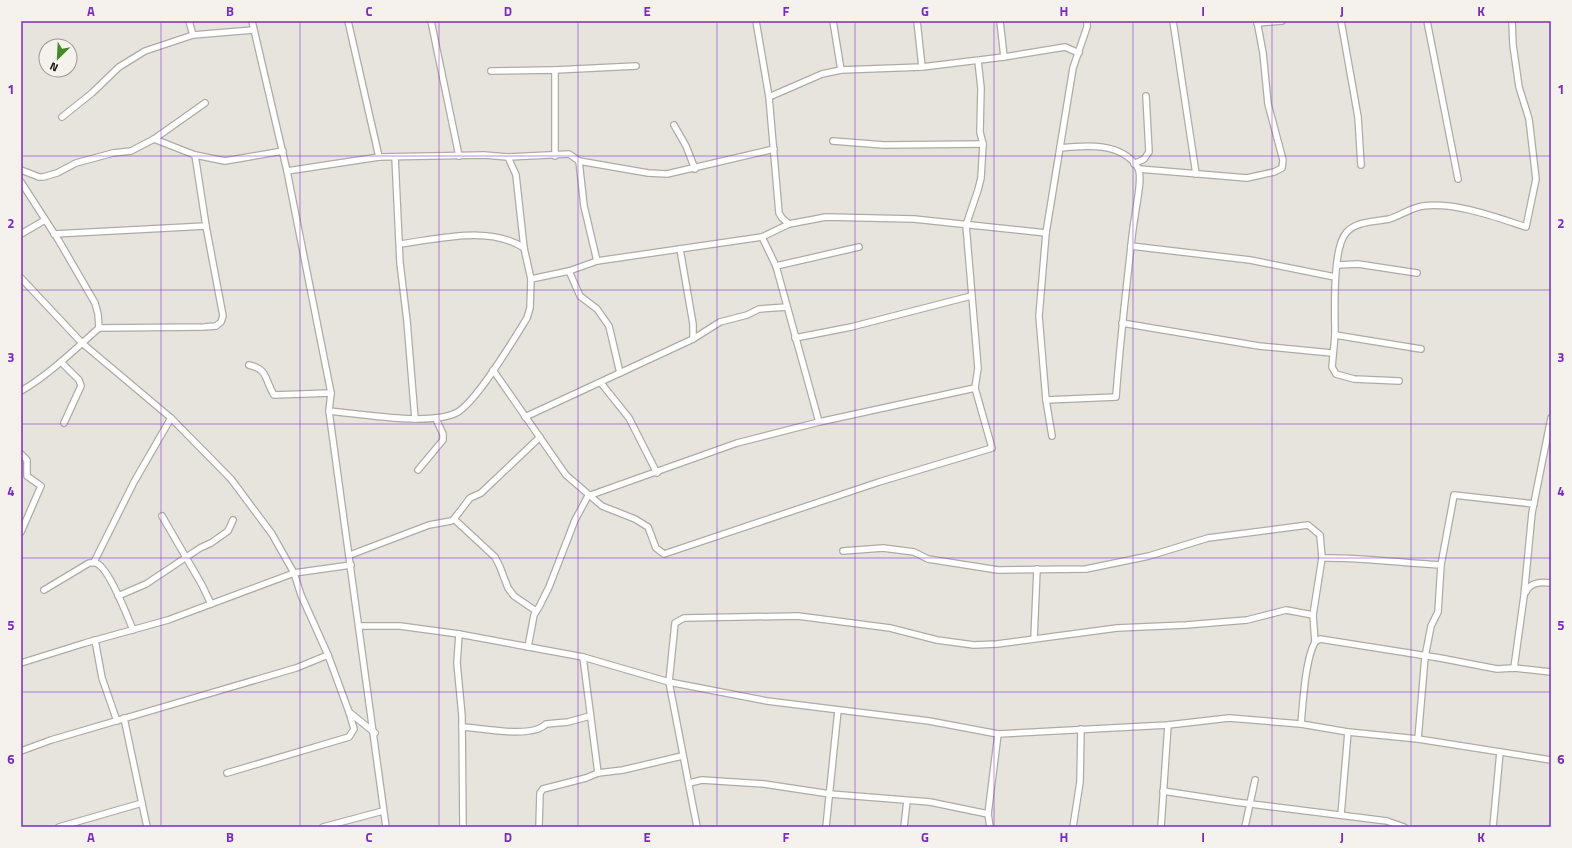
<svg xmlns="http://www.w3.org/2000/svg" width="1572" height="848" font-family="'Titillium Web',sans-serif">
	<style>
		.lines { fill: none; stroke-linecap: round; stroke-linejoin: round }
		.minor-casing { stroke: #aeaba5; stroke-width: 8 }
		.minor { stroke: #fff; stroke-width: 5.5 }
		.grid { fill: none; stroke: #7b2cbf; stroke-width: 1; stroke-opacity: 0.55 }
		.neatline { fill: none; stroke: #7b2cbf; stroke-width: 1.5 }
		.grid-label { font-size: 13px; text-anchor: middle; font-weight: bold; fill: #7b2cbf }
	</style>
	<rect width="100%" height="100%" fill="#e7e4de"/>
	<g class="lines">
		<g class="minor-casing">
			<g id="minor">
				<path d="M189,21L193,35"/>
				<path d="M252,21L287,171L331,393L329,411L386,827"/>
				<path d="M348,21L379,157"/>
				<path d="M431,21L459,156"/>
				<path d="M756,21L769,97L779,213L782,218L789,224"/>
				<path d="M833,21L841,70"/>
				<path d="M917,21L922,67"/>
				<path d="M1000,21L1004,57"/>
				<path d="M1173,21L1196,174"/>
				<path d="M1341,21L1358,117L1361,165"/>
				<path d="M1427,21L1458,179"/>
				<path d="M1257,23L1282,21"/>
				<path d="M555,70L636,66"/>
				<path d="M491,71L555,70V156"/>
				<path d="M769,97L822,74L841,70L922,67L1004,57L1065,47L1079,53"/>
				<path d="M62,117L92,93L119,67L145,51L193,35L253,30"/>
				<path d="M674,125L686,146L695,169"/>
				<path d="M154,139L205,103"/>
				<path d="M833,141L884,145L983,144"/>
				<path d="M395,157L400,263L407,321L415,419"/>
				<path d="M579,161L584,206L597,261"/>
				<path d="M1134,164L1144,159L1149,152L1146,96"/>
				<path d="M1139,169L1247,178L1274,172L1282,168L1283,160L1268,104L1263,53L1257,21"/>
				<path d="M21,170L39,177H43L57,173L76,163L113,153L131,151L154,139L195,155L225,161L283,151"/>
				<path d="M287,171L379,157L484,155L508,157L569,154L579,161L648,173L667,174L774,149"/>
				<path d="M21,182L59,241L95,303L98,314L99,328C74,350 50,374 21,391"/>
				<path d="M21,234L45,220"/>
				<path d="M54,234L206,226"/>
				<path d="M762,237L776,266L819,422"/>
				<path d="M400,244C439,239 489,225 524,248"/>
				<path d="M1131,246L1250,260L1335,277"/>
				<path d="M680,249L693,324V339"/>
				<path d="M1337,265L1358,264L1417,273"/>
				<path d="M776,266L859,247"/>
				<path d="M569,271L580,296L597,309L609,326L620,373"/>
				<path d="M21,278L82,343L171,418L231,479L272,534L294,573L301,595L328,655L349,712L375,733"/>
				<path d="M531,279L569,271L597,261L762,237L789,224L826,217L914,219L1046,233"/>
				<path d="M1122,323L1259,346L1332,353"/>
				<path d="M99,328L204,327L216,326L221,322L223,316L206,226L195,155"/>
				<path d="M1335,335C1335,313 1332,249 1346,233C1355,221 1375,222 1389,219C1400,216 1410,208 1423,206C1456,202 1495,217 1526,227L1536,179L1529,119L1519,87L1513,45L1512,21"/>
				<path d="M795,338L851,327L971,296"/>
				<path d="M61,362L79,380L81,386L64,423"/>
				<path d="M249,365C269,370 264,379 274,395L331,393"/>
				<path d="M493,370L566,475L602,506L635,519L648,527L656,548L664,554L879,482L992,448L975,388L978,368L966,225L978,190L981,178L983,144L980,132L981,88L978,61"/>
				<path d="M1399,381L1354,379L1336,374L1332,367L1335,335L1421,349"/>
				<path d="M601,383L629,418L657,473"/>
				<path d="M1046,400L1116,397C1119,353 1124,309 1129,264C1131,248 1132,232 1135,216C1136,205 1143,178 1138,168C1122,142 1086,145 1060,148"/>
				<path d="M329,411C362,414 428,426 456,413C476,403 514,339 527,318L530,308L531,279L524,248L516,175L508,157"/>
				<path d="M525,417L693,339L720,322L747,315L759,309L787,307"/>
				<path d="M1052,436L1046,400L1039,316L1046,233L1073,68L1087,27V21"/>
				<path d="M21,454L27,460V476L41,486L21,532"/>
				<path d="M418,470L443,440V434L436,419"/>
				<path d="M162,516L202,585L211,604"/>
				<path d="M454,519L495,557L500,567L508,588L514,596L536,611"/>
				<path d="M843,551L883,548L914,552L928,559L998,570L1086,569L1149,556L1208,538L1308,525L1320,535L1322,558"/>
				<path d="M350,555L429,525L451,521L454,519L470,498L481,493L540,437"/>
				<path d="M94,562L134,482L171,418"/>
				<path d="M1441,565L1454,495L1534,504"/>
				<path d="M44,590L89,563C92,563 95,562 98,564C110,571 127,615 133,630"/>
				<path d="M1526,592C1530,582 1541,582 1551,583"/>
				<path d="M118,596L146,584L200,548L211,543L228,531L233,520"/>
				<path d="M1313,615L1322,558C1363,557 1401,563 1441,565L1438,612L1431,626L1425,657L1418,739"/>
				<path d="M359,626H400L459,634L583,657L669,682L767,701L929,721L998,734L1168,725L1229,718L1301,724L1348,732L1418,739L1551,760"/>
				<path d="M459,634L457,663L462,716L463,827"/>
				<path d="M1034,639L1037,569"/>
				<path d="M95,640L102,678L117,721"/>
				<path d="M528,647L534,615L539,607L549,587L575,520L588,496L737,443L819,422L975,388"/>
				<path d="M583,657L598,773"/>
				<path d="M21,663L85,643L168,620L294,573L351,565"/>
				<path d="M1514,668L1524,596L1532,513L1551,418"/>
				<path d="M124,718L147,827"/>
				<path d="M1301,724C1303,703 1305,660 1315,642L1320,639L1440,658L1497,669L1514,668L1551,672"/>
				<path d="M462,727C482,728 531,739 546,724L568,722L590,716"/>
				<path d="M21,751L51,740L296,668L328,655"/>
				<path d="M227,773L349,737L354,729L349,712"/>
				<path d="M689,783L702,780L764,784L830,794L930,802L988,814"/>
				<path d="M1163,791L1235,802L1387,821L1404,827"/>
				<path d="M1341,815L1348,732"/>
				<path d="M59,827L142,803"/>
				<path d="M323,827L383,811"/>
				<path d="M539,827L540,793L543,789L586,778L598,773L623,770L682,756"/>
				<path d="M697,827L669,682L675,623L684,618L798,616L890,628L937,640L974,645L997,644L1117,628L1186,625L1247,620L1286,610L1313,615L1315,642"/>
				<path d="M826,827L838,710"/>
				<path d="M904,827L907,801"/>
				<path d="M990,827L988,814L998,734"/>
				<path d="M1073,827L1080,782L1081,729"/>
				<path d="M1161,827L1168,725"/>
				<path d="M1245,827L1255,780"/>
				<path d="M1493,827L1500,752"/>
			</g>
		</g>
		<use href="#minor" class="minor"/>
	</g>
	<path class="grid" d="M161,21V827M300,21V827M439,21V827M578,21V827M717,21V827M855,21V827M994,21V827M1133,21V827M1272,21V827M1411,21V827M21,156H1551M21,290H1551M21,424H1551M21,558H1551M21,692H1551"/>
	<rect width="1572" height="848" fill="none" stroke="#f5f1ec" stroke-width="44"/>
	<g transform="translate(58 58) rotate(204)"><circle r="19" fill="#f5f1ec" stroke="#9a9794"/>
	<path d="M0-3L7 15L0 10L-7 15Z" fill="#47882b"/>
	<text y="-6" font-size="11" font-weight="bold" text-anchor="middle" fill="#12110f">N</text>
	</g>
	<rect x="22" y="22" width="1528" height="804" class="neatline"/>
	<g class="grid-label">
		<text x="91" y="16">A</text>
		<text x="230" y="16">B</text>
		<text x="369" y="16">C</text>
		<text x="508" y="16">D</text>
		<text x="647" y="16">E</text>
		<text x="786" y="16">F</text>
		<text x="925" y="16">G</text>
		<text x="1064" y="16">H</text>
		<text x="1203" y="16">I</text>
		<text x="1342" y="16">J</text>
		<text x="1481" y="16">K</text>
		<text x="11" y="94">1</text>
		<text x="1561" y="94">1</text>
		<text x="11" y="228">2</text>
		<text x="1561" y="228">2</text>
		<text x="11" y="362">3</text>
		<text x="1561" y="362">3</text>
		<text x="11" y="496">4</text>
		<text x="1561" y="496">4</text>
		<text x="11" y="630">5</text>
		<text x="1561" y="630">5</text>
		<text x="11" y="764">6</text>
		<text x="1561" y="764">6</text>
		<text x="91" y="842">A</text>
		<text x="230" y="842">B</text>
		<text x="369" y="842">C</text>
		<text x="508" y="842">D</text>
		<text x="647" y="842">E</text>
		<text x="786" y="842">F</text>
		<text x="925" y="842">G</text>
		<text x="1064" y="842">H</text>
		<text x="1203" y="842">I</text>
		<text x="1342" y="842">J</text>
		<text x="1481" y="842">K</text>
	</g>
</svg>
